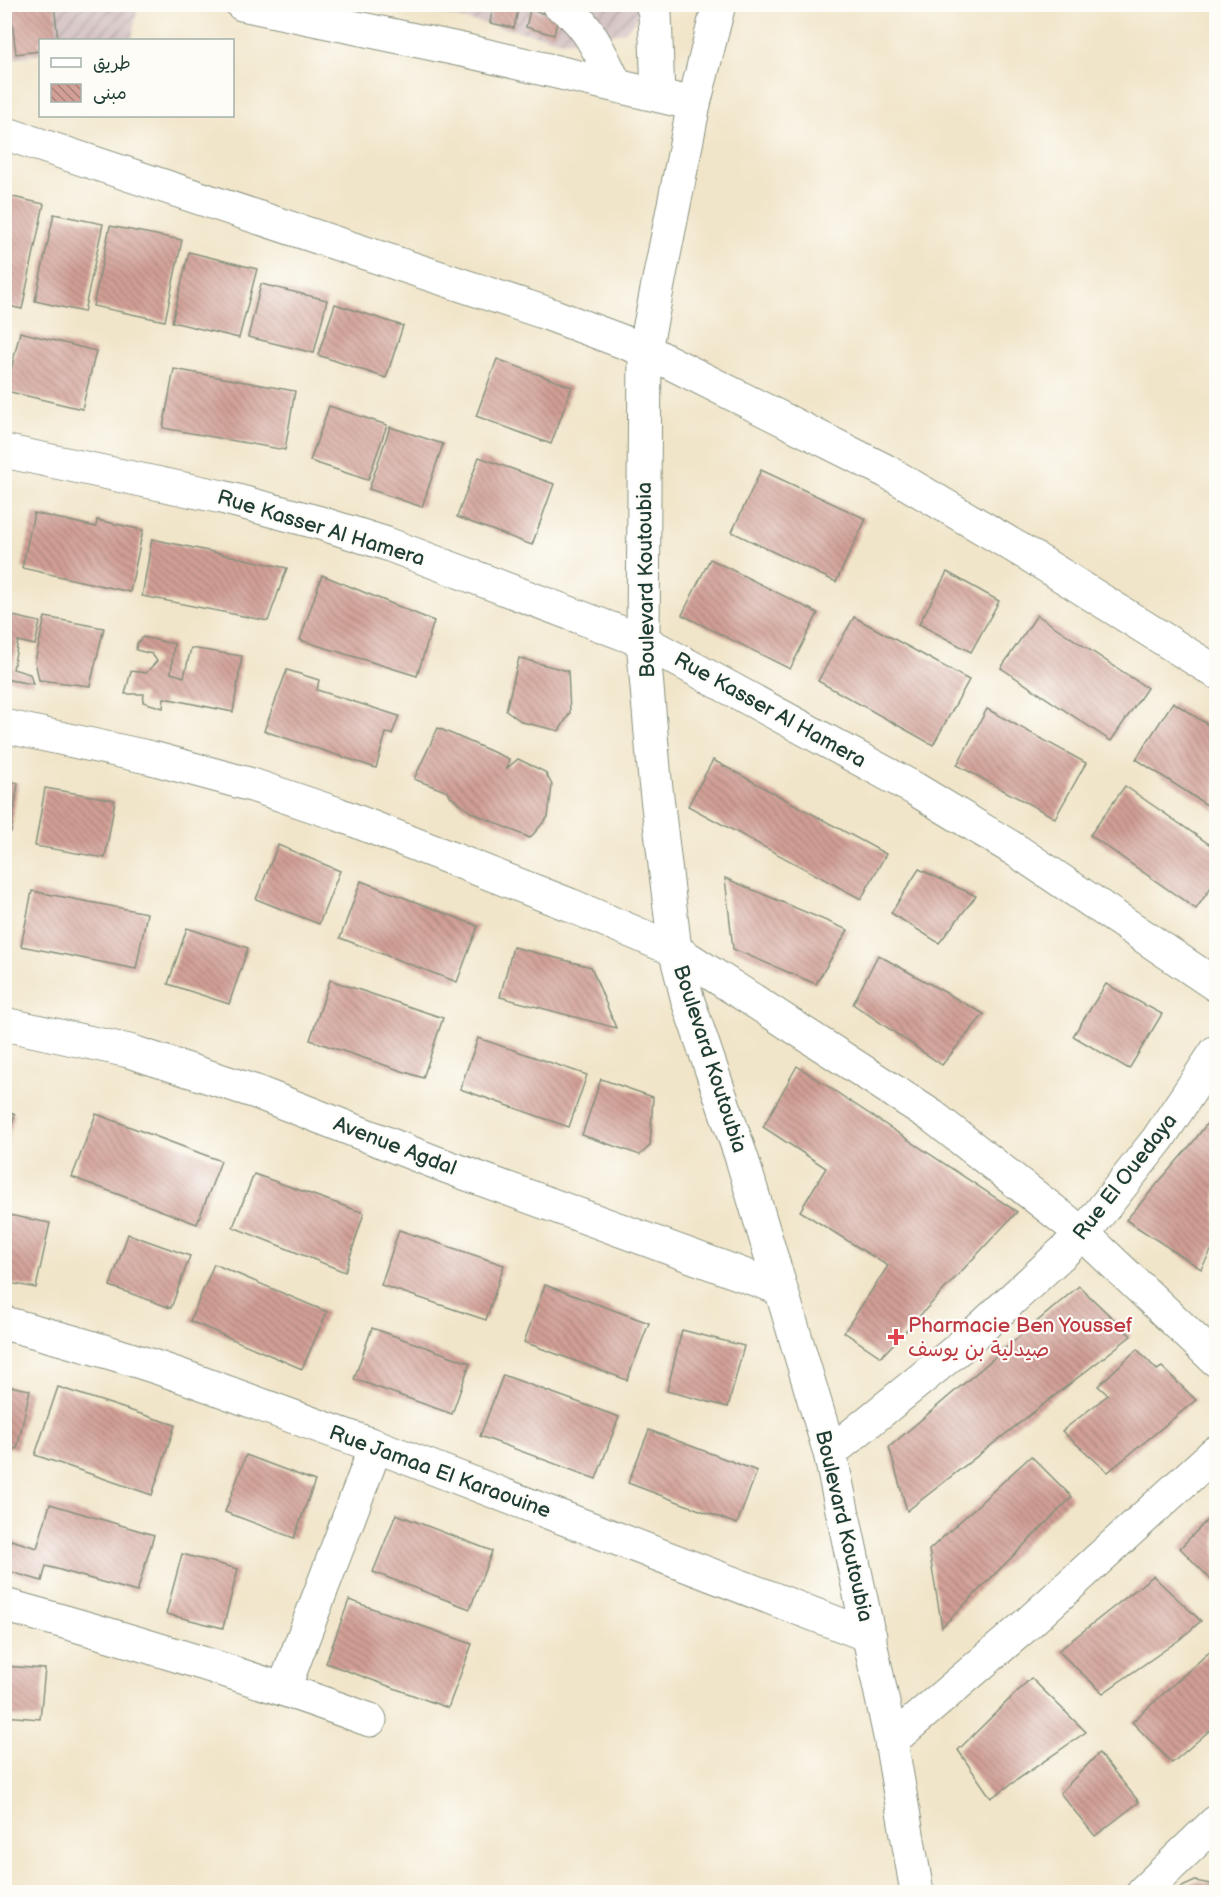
<svg xmlns="http://www.w3.org/2000/svg" width="1221" height="1897" font-family="'Balsamiq Sans','Playpen Sans Arabic',sans-serif">
	<style>
		.industrial { fill: url(#industrial-furrows) }
		.building { fill: url(#building-back-hatch) }
		.lines { fill: none; stroke-linecap: round; stroke-linejoin: round }
		.minor-casing { stroke: #88917e; stroke-width: 35 }
		.minor { stroke: #fff; stroke-width: 33 }
		.health-dot { fill: #e0444e; stroke: #fdfcf7; stroke-width: 2 }
		.labels { text-anchor: middle; dominant-baseline: central; stroke-width: 4.5; stroke-linejoin: round; paint-order: stroke }
		.street-label { font-size: 21px; fill: #1f3d34; stroke: #fdfcf7 }
		.health-label { font-size: 21px; fill: #be3a42; stroke: #fdfcf7; text-anchor: start }
	</style>
	<defs>
		<pattern id="industrial-furrows" width="10" height="10" patternUnits="userSpaceOnUse" patternTransform="scale(1.5)"><rect width="10" height="10" fill="#d2bfc0"/><path d="M-1 1l2-2M0 10L10 0M9 11l2-2" fill="none" stroke="#aa9c9d"/></pattern>
		<pattern id="building-back-hatch" width="6" height="6" patternUnits="userSpaceOnUse" patternTransform="scale(1.5)"><rect width="6" height="6" fill="#d19f95"/><path d="M-1 5l2 2M0 0l6 6M5-1l2 2" fill="none" stroke="#a9837a"/></pattern>
	</defs>
	<rect width="100%" height="100%" fill="#fdfcf7"/>
	<filter id="ink" filterUnits="userSpaceOnUse"><feTurbulence type="fractalNoise" baseFrequency=".0167" numOctaves="2"/><feDisplacementMap in="SourceGraphic" scale="12" xChannelSelector="R" yChannelSelector="G"/><feConvolveMatrix kernelMatrix="1 2 1 2 8 2 1 2 1" color-interpolation-filters="sRGB"/></filter>
	<filter id="wash" filterUnits="userSpaceOnUse"><feTurbulence type="fractalNoise" baseFrequency=".008" numOctaves="4" result="noise"/><feDisplacementMap in="SourceGraphic" scale="24" xChannelSelector="R" yChannelSelector="G"/><feGaussianBlur stdDeviation="1.35" result="paint"/><feColorMatrix in="noise" values="0 0 0 0 0 0 0 0 0 0 0 0 0 0 0 0 0 1.4 0 .05"/><feComposite in="paint" operator="in"/></filter>
	<g filter="url(#wash)">
		<rect width="100%" height="100%" fill="#f1e5c9"/>
		<g class="industrial">
			<path d="M5,5H138L132,38L118,40H40V54L5,60Z"/>
			<path d="M396,5H650L624,32L564,41Z"/>
		</g>
		<g id="blocks">
			<g class="building">
				<path d="M10,4H54L58,40H40V51L16,54Z"/>
				<path d="M493,5L518,10L514,28L490,23Z"/>
				<path d="M530,10L558,17L554,35L526,27Z"/>
				<path d="M4,195L44,204L22,309L4,305Z"/>
				<path d="M54,214L103,224L84,312L35,301Z"/>
				<path d="M110,226L182,240L165,321L93,306Z"/>
				<path d="M189,252L257,269L239,338L172,322Z"/>
				<path d="M261,284L327,300L314,353L248,337Z"/>
				<path d="M335,304L403,326L386,378L318,355Z"/>
				<path d="M4,328L9,329L6,348H4Z"/>
				<path d="M20,332L96,351L82,409L6,391Z"/>
				<path d="M497,359L572,387L551,444L476,416Z"/>
				<path d="M174,369L295,391L285,450L163,428Z"/>
				<path d="M329,406L387,425L368,480L310,461Z"/>
				<path d="M390,427L443,444L422,507L369,489Z"/>
				<path d="M479,457L554,484L532,545L457,517Z"/>
				<path d="M761,470L866,519L836,582L732,532Z"/>
				<path d="M34,513L96,527L97,520L143,530L130,592L22,568Z"/>
				<path d="M152,539L287,568L268,621L142,596Z"/>
				<path d="M710,559L818,613L790,669L682,615Z"/>
				<path d="M947,572L999,601L971,652L919,624Z"/>
				<path d="M322,575L434,621L417,676L300,640Z"/>
				<path d="M4,614L40,622L35,645L18,641L13,669L30,674L33,684L4,679Z"/>
				<path d="M1037,615L1147,688L1111,741L1001,668Z"/>
				<path d="M45,617L104,628L90,686L39,680L35,661Z"/>
				<path d="M854,617L969,680L933,745L818,681Z"/>
				<path d="M143,637L174,644L171,673L184,677L191,648L242,656L233,712L164,698L163,708L143,702L144,694H125L131,671L146,673L157,661L152,654L136,650L137,643Z"/>
				<path d="M519,658L568,671L570,713L559,731L522,722L506,710Z"/>
				<path d="M287,670L319,680L317,690L399,716L392,734L386,733L376,768L264,731Z"/>
				<path d="M1173,702L1216,730V811L1136,759Z"/>
				<path d="M987,709L1086,763L1055,818L957,765Z"/>
				<path d="M438,728L509,759L507,768L518,759L545,772L552,785L548,817L530,838L471,812L451,797L448,792L414,779Z"/>
				<path d="M713,760L886,854L861,899L688,806Z"/>
				<path d="M4,781L18,783L11,832L4,831Z"/>
				<path d="M1125,786L1216,849V880L1196,909L1090,835Z"/>
				<path d="M45,788L115,800L105,858L35,846Z"/>
				<path d="M278,845L340,871L319,924L256,899Z"/>
				<path d="M919,869L976,896L939,943L891,913Z"/>
				<path d="M725,878L848,930L816,984L733,949Z"/>
				<path d="M361,881L478,926L457,982L340,938Z"/>
				<path d="M32,891L147,913L136,969L21,946Z"/>
				<path d="M187,928L248,948L229,1004L168,984Z"/>
				<path d="M513,947L591,967L616,1028L500,997Z"/>
				<path d="M878,955L984,1014L942,1065L853,1004Z"/>
				<path d="M330,980L443,1018L423,1078L310,1040Z"/>
				<path d="M1106,984L1162,1014L1129,1069L1073,1036Z"/>
				<path d="M478,1038L587,1075L569,1127L460,1089Z"/>
				<path d="M797,1066L1017,1212L881,1357L844,1332L888,1266L800,1211L826,1168L763,1127Z"/>
				<path d="M601,1079L653,1097L650,1146L640,1155L582,1135Z"/>
				<path d="M4,1111L15,1114L5,1149H4Z"/>
				<path d="M1216,1111V1242L1201,1269L1126,1220L1194,1141Z"/>
				<path d="M96,1114L221,1161L197,1224L72,1177Z"/>
				<path d="M254,1174L364,1213L345,1272L233,1227Z"/>
				<path d="M4,1214L50,1223L36,1288L4,1282Z"/>
				<path d="M399,1230L504,1265L486,1320L381,1285Z"/>
				<path d="M128,1234L190,1256L171,1308L110,1286Z"/>
				<path d="M214,1264L327,1312L302,1369L190,1321Z"/>
				<path d="M545,1285L649,1323L627,1380L524,1342Z"/>
				<path d="M1079,1286L1131,1336L907,1511L889,1447Z"/>
				<path d="M372,1328L470,1363L452,1414L354,1379Z"/>
				<path d="M682,1330L744,1346L728,1407L667,1391Z"/>
				<path d="M1137,1349L1157,1370L1162,1367L1196,1400L1108,1472L1062,1431L1108,1395L1098,1386Z"/>
				<path d="M503,1375L619,1417L596,1479L480,1436Z"/>
				<path d="M4,1385L30,1390L17,1449L4,1447Z"/>
				<path d="M58,1387L175,1425L152,1495L35,1455Z"/>
				<path d="M649,1430L757,1471L737,1524L628,1483Z"/>
				<path d="M246,1455L315,1481L294,1538L225,1512Z"/>
				<path d="M1031,1456L1072,1497L942,1627L929,1550Z"/>
				<path d="M50,1504L154,1535L137,1592L46,1566L42,1581L4,1570V1562L11,1540L37,1548Z"/>
				<path d="M1216,1511V1585L1180,1548Z"/>
				<path d="M396,1514L492,1551L470,1609L373,1572Z"/>
				<path d="M182,1554L238,1569L223,1628L166,1614Z"/>
				<path d="M1153,1576L1201,1621L1179,1640L1103,1693L1058,1651Z"/>
				<path d="M349,1600L472,1644L448,1708L326,1663Z"/>
				<path d="M1216,1646V1725L1172,1763L1132,1722Z"/>
				<path d="M4,1666L45,1669L40,1719L4,1716Z"/>
				<path d="M1031,1678L1086,1732L991,1798L958,1750Z"/>
				<path d="M1099,1753L1139,1802L1095,1836L1060,1793Z"/>
				<path d="M1216,1879V1892H1179L1180,1888L1195,1881L1211,1884Z"/>
			</g>
		</g>
	</g>
	<g filter="url(#ink)">
		<use href="#blocks" fill-opacity="0" stroke="#88917e" stroke-width="1.5"/>
		<g class="lines">
			<g class="minor-casing">
				<g id="minor">
					<path d="M242,4L467,51L694,104"/>
					<path d="M558,4C588,20 601,56 616,85"/>
					<path d="M652,4L655,13L658,95"/>
					<path d="M719,4L694,104L645,350L643,641L655,780L675,950L688,1001L742,1159L830,1453L891,1741L917,1892"/>
					<path d="M4,133L546,313L645,350L886,471L1029,555L1216,672"/>
					<path d="M4,451L222,497L320,523L387,544L643,641L915,789L1017,851L1216,985"/>
					<path d="M4,726L152,758L252,785L338,814L570,905L675,950L932,1116L1083,1234L1216,1360"/>
					<path d="M4,1024L129,1051L256,1092L437,1163L779,1288"/>
					<path d="M4,1323C63,1339 122,1355 179,1375C245,1398 310,1424 376,1446L870,1636"/>
					<path d="M830,1453L958,1349L1083,1234L1158,1139L1216,1052"/>
					<path d="M4,1605C128,1639 250,1676 370,1720"/>
					<path d="M284,1688L376,1446"/>
					<path d="M891,1741L1024,1627L1216,1452"/>
					<path d="M1143,1892L1216,1822"/>
				</g>
			</g>
			<use href="#minor" class="minor"/>
		</g>
	</g>
	<path class="health-dot" d="M893 1328h6v6h6v6h-6v6h-6v-6h-6v-6h6z"/>
	<g class="labels">
		<g class="street-label">
			<text transform="translate(321 528) rotate(17)">Rue Kasser Al Hamera</text>
			<text transform="translate(646 580) rotate(-91)">Boulevard Koutoubia</text>
			<text transform="translate(770 710) rotate(29)">Rue Kasser Al Hamera</text>
			<text transform="translate(710 1059) rotate(72)">Boulevard Koutoubia</text>
			<text transform="translate(395 1146) rotate(21)">Avenue Agdal</text>
			<text transform="translate(1125 1177) rotate(-52)">Rue El Ouedaya</text>
			<text transform="translate(440 1472) rotate(20)">Rue Jamaa El Karaouine</text>
			<text transform="translate(844 1526) rotate(77)">Boulevard Koutoubia</text>
		</g>
		<g class="health-label">
			<text x="908" y="1325">Pharmacie Ben Youssef<tspan x="908" dy="24">صيدلية بن يوسف</tspan></text>
		</g>
	</g>
	<rect width="1221" height="1897" fill="none" stroke="#fdfcf7" stroke-width="24"/>
	<rect x="39" y="39" width="195" height="78" fill="#fdfcf7" stroke="#a4b0a9" stroke-width="1.5"/>
	<rect x="51" y="58" width="30" height="9" fill="#ffffff" stroke="#a4b0a9" stroke-width="1.5"/>
	<text x="93" y="69" font-size="18" fill="#1f3d34">طريق</text>
	<rect x="51" y="84" width="30" height="18" fill="url(#building-back-hatch)" stroke="#a4b0a9" stroke-width="1.5"/>
	<text x="93" y="99" font-size="18" fill="#1f3d34">مبنى</text>
</svg>
